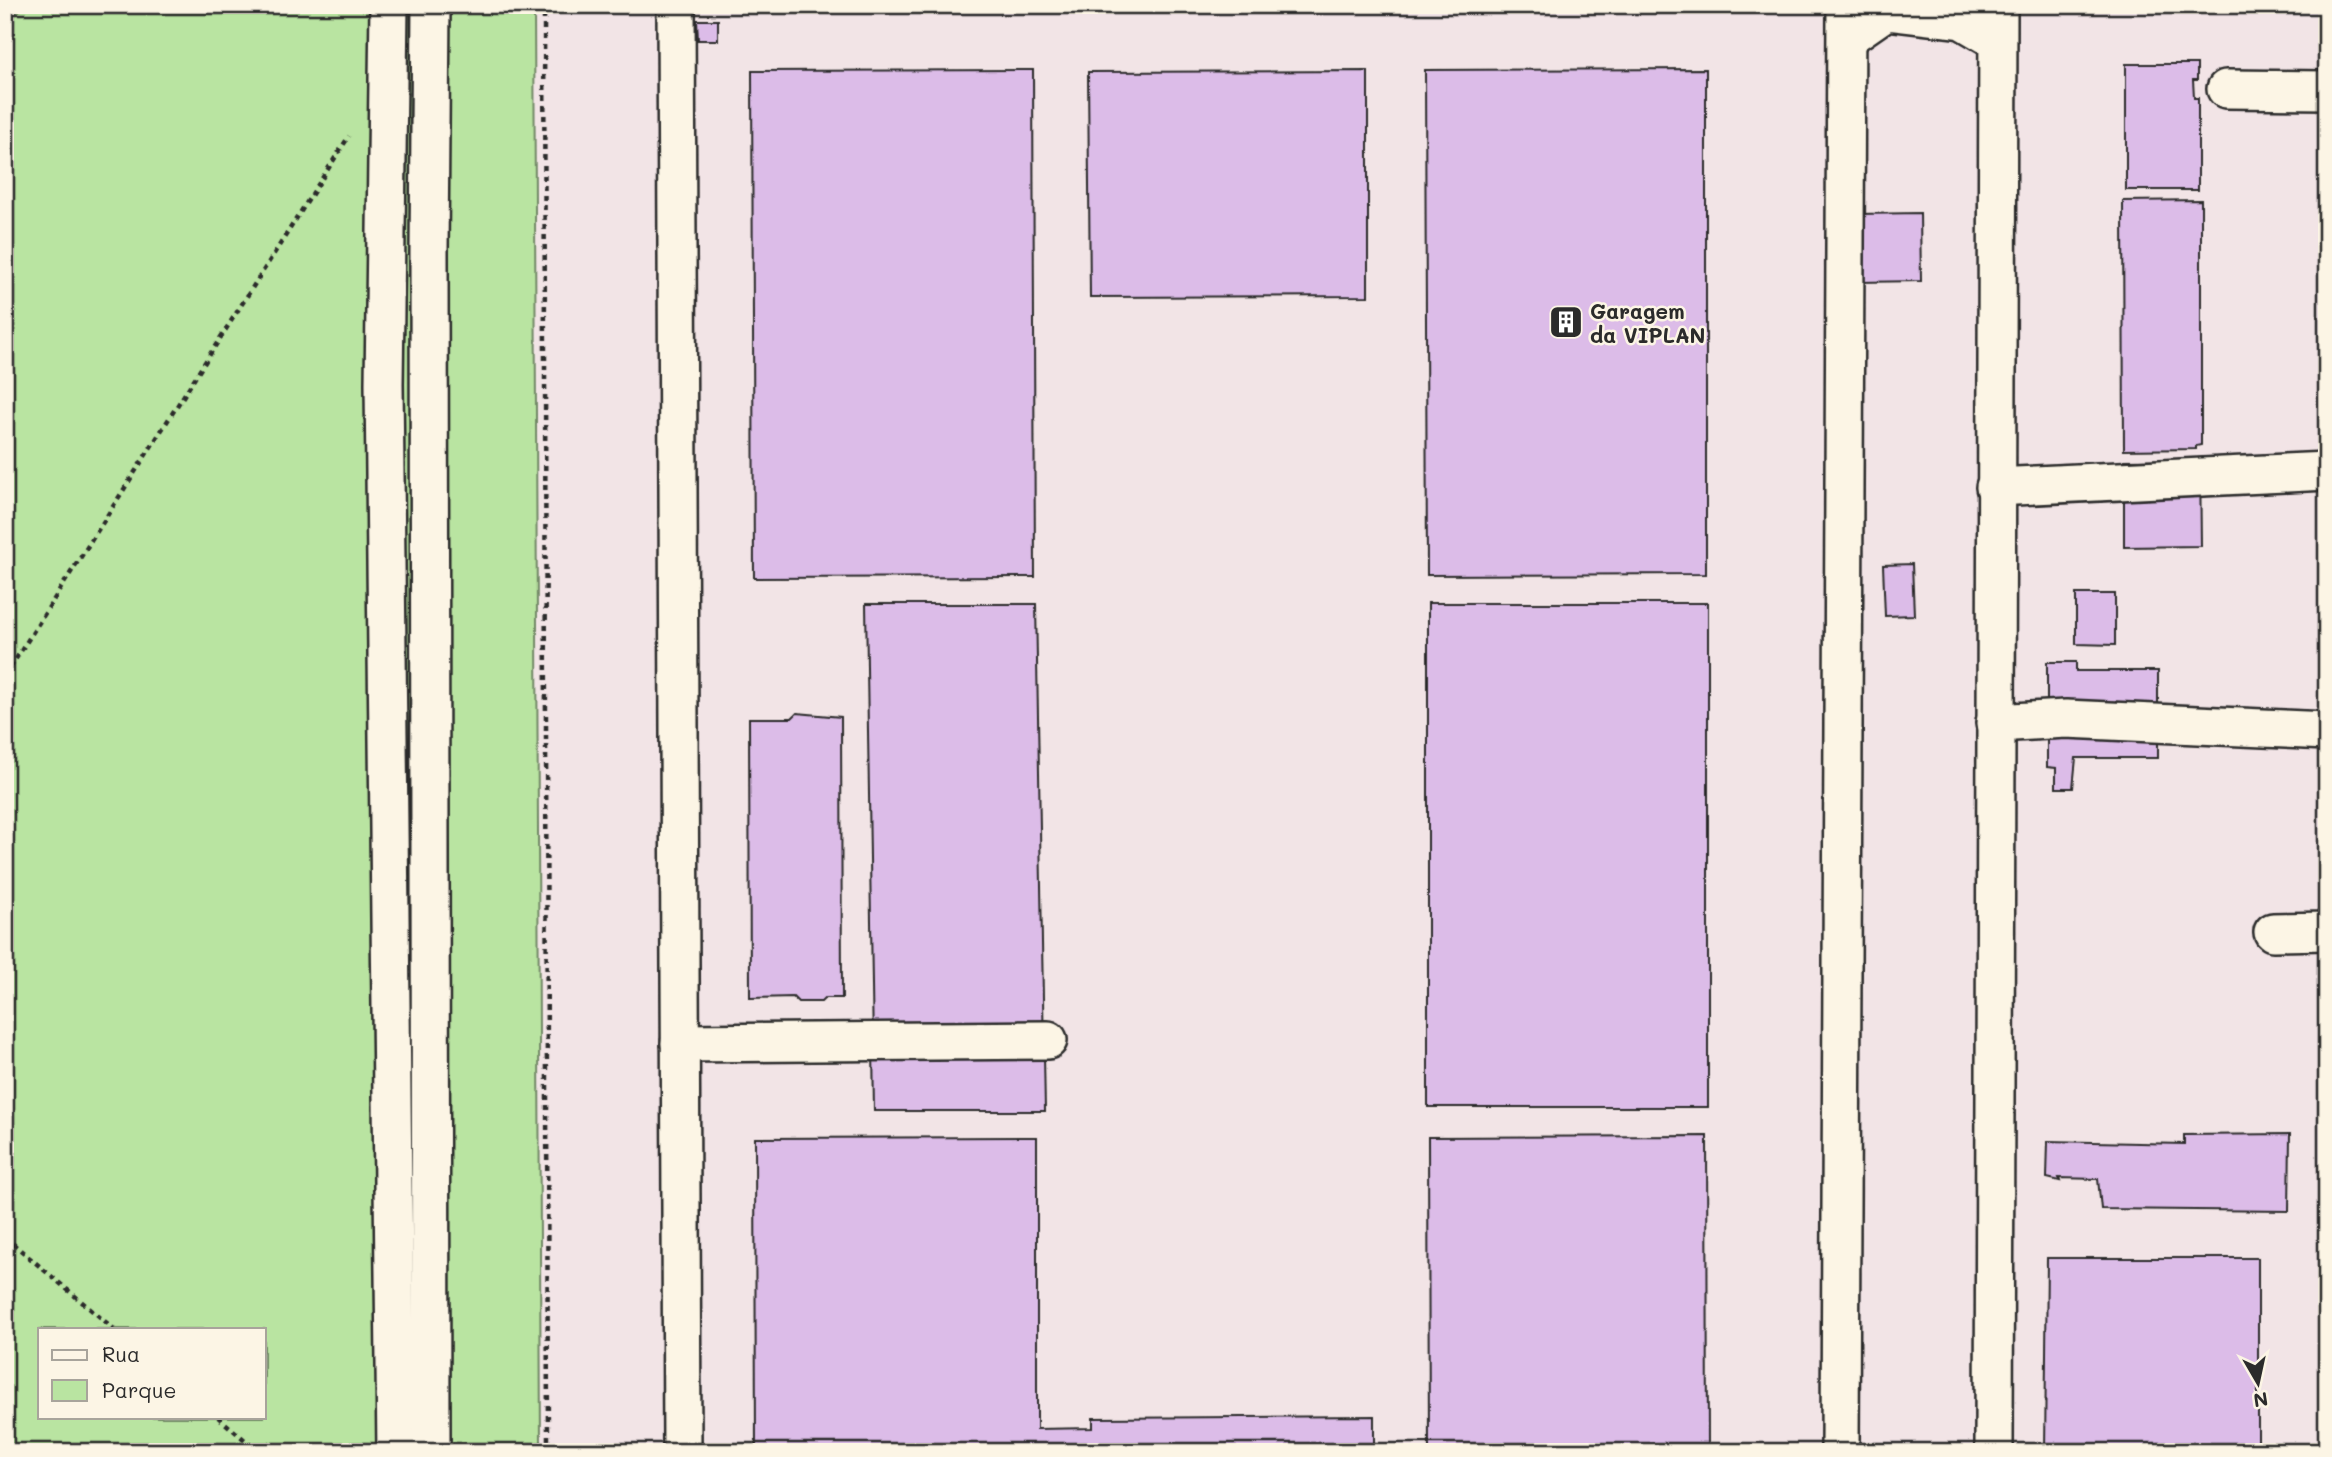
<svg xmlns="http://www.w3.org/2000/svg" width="2332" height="1457" font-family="Mali,sans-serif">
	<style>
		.green { fill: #b9e4a1; stroke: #728866; stroke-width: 2; fill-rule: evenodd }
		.building { fill: #dcbce8; stroke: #2b2b2b; stroke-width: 2 }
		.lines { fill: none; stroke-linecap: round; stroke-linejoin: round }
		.minor-casing { stroke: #2b2b2b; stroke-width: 42 }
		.path { stroke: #2b2b2b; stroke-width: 4.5; stroke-dasharray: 5 5; stroke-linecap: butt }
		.minor { stroke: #fcf5e5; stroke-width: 37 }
		.labels { text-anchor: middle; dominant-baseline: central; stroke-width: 5; stroke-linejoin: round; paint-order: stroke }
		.poi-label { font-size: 21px; font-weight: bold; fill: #2b2b2b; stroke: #fcf5e5; text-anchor: start }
	</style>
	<rect width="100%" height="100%" fill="#f2e4e6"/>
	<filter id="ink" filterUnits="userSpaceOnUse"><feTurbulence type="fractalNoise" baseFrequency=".0143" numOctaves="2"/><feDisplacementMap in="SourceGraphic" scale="14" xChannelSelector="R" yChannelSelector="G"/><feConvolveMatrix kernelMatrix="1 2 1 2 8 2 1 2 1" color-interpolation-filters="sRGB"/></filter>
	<g filter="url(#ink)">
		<path class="green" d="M39,5H534L541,1452H5V21L23,8ZM40,1329H264V1417H40Z"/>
		<g class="building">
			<path d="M697,20H718V40H698Z"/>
			<path d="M2126,64H2197V80H2193L2194,98H2198V190H2126Z"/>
			<path d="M1706,69V574L1427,575L1425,70Z"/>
			<path d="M1033,70L1035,577L754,578L752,71Z"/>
			<path d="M1368,71V296L1090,297L1088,72Z"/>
			<path d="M2201,200V445L2196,446V449L2124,450L2123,201Z"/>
			<path d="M1920,213L1921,281L1858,282L1857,214Z"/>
			<path d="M2200,459L2201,546L2124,547V460Z"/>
			<path d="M1912,564L1914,615L1885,616L1883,565Z"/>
			<path d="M2076,594H2115V645L2076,644Z"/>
			<rect x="1428" y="603" width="280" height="504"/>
			<path d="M866,604H1036L1045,1111H874Z"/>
			<path d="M2047,662H2076V671H2158V758H2076L2073,788H2056V768L2047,767Z"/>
			<path d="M797,713L841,717L842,998H825L821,1002H798L793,997L750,998L749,718H792Z"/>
			<path d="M2290,1134L2289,1211L2101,1209L2098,1179L2059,1178L2060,1181L2047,1178L2048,1141L2184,1144V1135Z"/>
			<path d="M1707,1136L1708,1452H1429L1428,1137Z"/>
			<path d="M1037,1137V1429L1093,1428V1418L1374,1416V1452H756L755,1138Z"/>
			<path d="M2047,1258H2258V1452H2045Z"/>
		</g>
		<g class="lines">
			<g class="minor-casing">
				<g id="minor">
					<path d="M389,5L384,384L396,1452"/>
					<path d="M676,5L682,1452"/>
					<path d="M1847,38L1886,11L1962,20L1996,40"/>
					<path d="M2226,89L2327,90"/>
					<path d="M1995,487L2327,471"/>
					<path d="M1995,723L2066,719L2327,731"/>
					<path d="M2273,932L2327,931"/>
					<path d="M680,1043L1048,1040"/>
					<path d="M431,1452L429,252L431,5"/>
					<path d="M1840,1452L1846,5"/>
					<path d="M1994,1452L1998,5"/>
				</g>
			</g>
			<g class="path">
				<path d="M544,5L548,1452"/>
				<path d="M5,676L349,136"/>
				<path d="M5,1237L114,1329"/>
				<path d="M218,1417L259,1452"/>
			</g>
			<use href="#minor" class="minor"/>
		</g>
	</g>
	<defs>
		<g id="building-square" transform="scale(1.75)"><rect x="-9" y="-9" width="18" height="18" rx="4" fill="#2b2b2b" stroke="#fcf5e5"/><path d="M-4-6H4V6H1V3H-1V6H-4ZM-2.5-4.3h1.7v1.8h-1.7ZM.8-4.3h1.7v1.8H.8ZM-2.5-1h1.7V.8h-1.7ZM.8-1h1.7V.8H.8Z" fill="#fff"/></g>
	</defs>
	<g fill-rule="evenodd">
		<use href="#building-square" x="1566" y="322"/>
	</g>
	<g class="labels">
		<g class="poi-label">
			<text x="1590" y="310">Garagem<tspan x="1590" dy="24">da VIPLAN</tspan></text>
		</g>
	</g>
	<rect width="2332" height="1457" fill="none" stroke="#fcf5e5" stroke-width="28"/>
	<rect x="14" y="14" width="2304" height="1429" fill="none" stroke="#2b2b2b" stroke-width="2.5" filter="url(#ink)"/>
	<rect x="38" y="1328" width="228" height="91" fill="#fcf5e5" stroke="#a8a49b" stroke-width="2"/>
	<rect x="52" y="1350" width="35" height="10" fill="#fcf5e5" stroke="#a8a49b" stroke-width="2"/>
	<text x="102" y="1362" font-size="21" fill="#2b2b2b">Rua</text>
	<rect x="52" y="1380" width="35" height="21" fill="#b9e4a1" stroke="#a8a49b" stroke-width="2"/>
	<text x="102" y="1398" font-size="21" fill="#2b2b2b">Parque</text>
	<g transform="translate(2258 1383) rotate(171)" stroke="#fcf5e5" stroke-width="5" paint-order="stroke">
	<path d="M0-5L12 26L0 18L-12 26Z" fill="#2b2b2b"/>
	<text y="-10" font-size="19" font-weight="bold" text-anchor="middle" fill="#2b2b2b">N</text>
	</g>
</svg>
